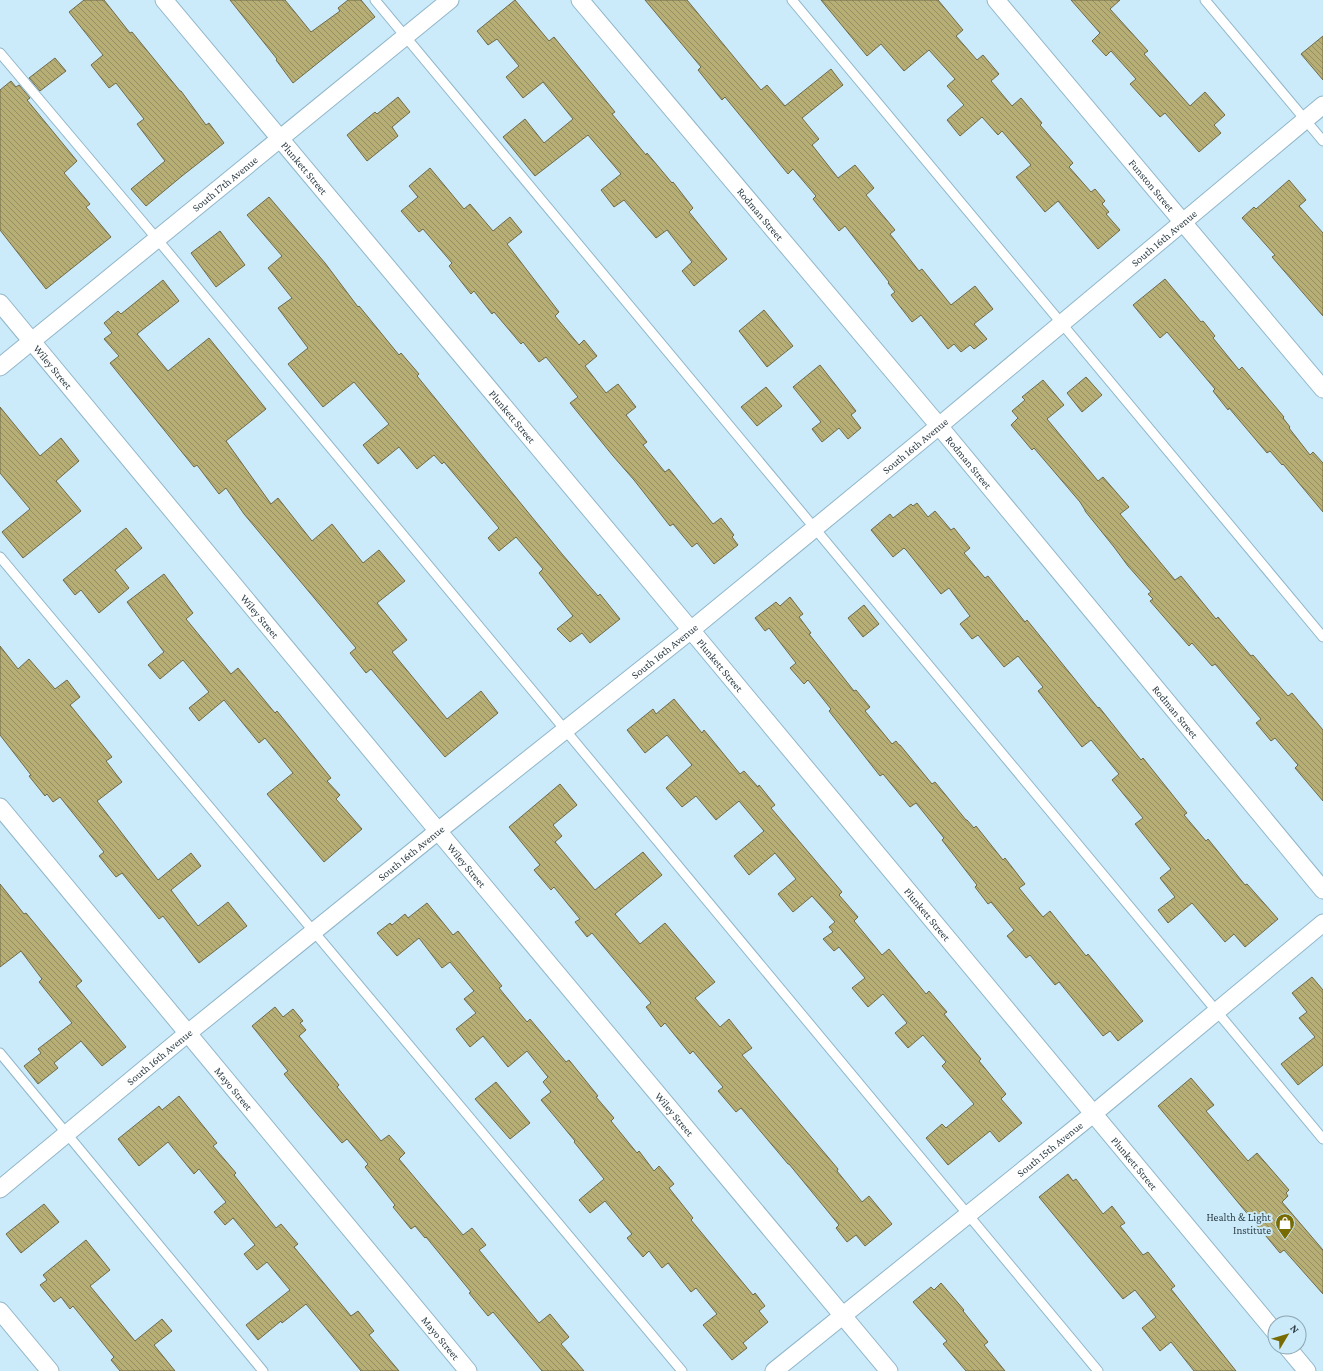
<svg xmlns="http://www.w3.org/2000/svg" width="1323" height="1371" font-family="'Crimson Pro',serif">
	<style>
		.building { fill: url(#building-back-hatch); stroke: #6f6a49 }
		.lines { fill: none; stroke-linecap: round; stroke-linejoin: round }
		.service-casing { stroke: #91b7ca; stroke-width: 11 }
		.minor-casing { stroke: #91b7ca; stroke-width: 19 }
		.service { stroke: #fff; stroke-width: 9 }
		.minor { stroke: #fff; stroke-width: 17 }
		.labels { text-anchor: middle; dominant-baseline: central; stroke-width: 4; stroke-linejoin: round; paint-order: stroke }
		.street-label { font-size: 11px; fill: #2f3f47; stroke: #cbeafa }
		.poi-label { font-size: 11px; fill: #2f3f47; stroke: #cbeafa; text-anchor: end }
	</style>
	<defs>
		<pattern id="building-back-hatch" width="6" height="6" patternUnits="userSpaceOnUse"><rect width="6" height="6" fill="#b6ae75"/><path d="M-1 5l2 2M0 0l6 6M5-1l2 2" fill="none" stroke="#948f62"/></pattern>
	</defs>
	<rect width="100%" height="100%" fill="#cbeafa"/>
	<g class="building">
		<path d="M84,0H104L130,33L132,32L180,91H181L206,125L209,123L224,143L182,176L146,206L131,189L165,161L137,124L144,119L116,83L109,88L91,65L103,55L69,12Z"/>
		<path d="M230,0H285L311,32L340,11L338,8L348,0H361L375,17L293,83L276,60L277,59Z"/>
		<path d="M515,0L549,41L554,37L615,112L612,114L646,155L647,153L672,183L673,182L693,208L689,212L727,259L694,286L682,271L692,262L667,230L656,238L624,200L614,207L601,190L621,174L588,135L535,176L503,137L525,119L544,143L573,119L543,82L523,98L506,77L519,66L497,39L488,45L477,31Z"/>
		<path d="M645,0H687L761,90L767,85L785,106L831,69L843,85L802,118L819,139L812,145L838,178L855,165L874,188L866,195L895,230L890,234L919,271L922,269L951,305L975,286L993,309L974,324L987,339L974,349L970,345L961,352L954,344L948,349L921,315L912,322L891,295L895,292L888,283L889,282L845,226L839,231L813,199L816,196L793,169L788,174L725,97L722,100L698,70L701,67Z"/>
		<path d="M821,0H938L963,30L956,36L977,60L983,55L999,74L991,81L1012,106L1021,98L1042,123L1040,125L1073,163L1069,167L1091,192L1095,189L1105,201L1102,204L1109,212L1106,214L1120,230L1098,249L1058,201L1045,212L1016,177L1031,165L1002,131L998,135L982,117L960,136L947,120L964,105L947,86L955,79L929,50L904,71L881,44L867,56Z"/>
		<path d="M1071,0H1120L1110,9L1148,51L1144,54L1190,106L1205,92L1225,115L1214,125L1221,133L1199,152L1165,113L1160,117L1130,84L1136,79L1111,51L1106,56L1092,41L1100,33Z"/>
		<path d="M1323,36V80L1301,54Z"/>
		<path d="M55,58L66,71L40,91L29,78Z"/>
		<path d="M11,81L16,87L19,85L30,98L27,100L77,161L64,173L90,204L86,207L111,237L46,289L0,230V90Z"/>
		<path d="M398,97L410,112L392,127L398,136L367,161L347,135L375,112L377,114Z"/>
		<path d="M430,168L464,209L470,204L493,231L510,217L522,232L507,244L559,312L555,316L579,345L584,340L597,356L585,366L606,393L618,384L636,407L626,415L647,442L643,445L665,472L669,469L713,524L721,518L734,535L732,537L738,545L714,564L697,543L692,547L673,524L670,526L634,480L613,456L570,403L578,397L546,357L539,362L523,342L521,344L494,312L492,314L474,291L471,294L449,266L452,263L423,229L419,232L401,211L418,197L409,186Z"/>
		<path d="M1289,180L1306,200L1299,206L1323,233V316L1272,257L1275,255L1242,218L1254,207L1256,209Z"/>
		<path d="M269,197L325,263L358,307L359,306L399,355L401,353L419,374L417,376L562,554L598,596L600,594L620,619L590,643L582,633L570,642L557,629L573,616L539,573L543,569L516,537L499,551L488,538L499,528L444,462L442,464L434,455L417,469L399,447L378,464L363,445L389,424L354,382L323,407L288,364L308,348L278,308L292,298L268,268L282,256L247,215Z"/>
		<path d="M220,231L245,265L216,287L191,253Z"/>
		<path d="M1165,279L1201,322L1203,321L1215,336L1213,338L1239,370L1242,367L1284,417L1283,418L1290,427L1289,428L1310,455L1313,452L1323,463V512L1283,464L1282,465L1270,451L1267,453L1229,408L1228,410L1213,391L1215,389L1167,332L1160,338L1133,305Z"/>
		<path d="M163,280L179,301L137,334L168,371L209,338L266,409L226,441L271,504L278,498L312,541L332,524L363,563L379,550L405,581L377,603L407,640L392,652L447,719L481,691L498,713L445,757L371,669L366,673L350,653L356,648L244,514L226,488L219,494L197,465L194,467L110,363L119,356L104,339L112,333L104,323L118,311L121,314Z"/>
		<path d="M764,310L793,346L767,367L739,331Z"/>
		<path d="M820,365L856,411L851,415L861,428L848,439L839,428L822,442L812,429L821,422L793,387Z"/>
		<path d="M1086,377L1102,395L1082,412L1067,393Z"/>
		<path d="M1043,380L1064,405L1047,419L1098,481L1103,477L1129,507L1120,514L1175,580L1181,576L1216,619L1218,617L1251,656L1253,655L1288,696L1292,693L1323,730V801L1295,768L1298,765L1275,738L1271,741L1256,723L1261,719L1215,664L1212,666L1192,643L1189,646L1150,601L1153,599L1148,594L1151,592L1128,566L1114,547L1085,511V510L1080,502L1034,448L1032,450L1011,425L1018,418L1012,411L1025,400L1022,397Z"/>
		<path d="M766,387L782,406L757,426L741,407Z"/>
		<path d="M0,407L40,456L61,438L79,461L56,481L81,511L23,558L2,532L30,509L0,473Z"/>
		<path d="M917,503L928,517L935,511L951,530L954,528L970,548L964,553L985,578L988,576L1025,622L1027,620L1098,708L1099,707L1141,760L1143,758L1187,813L1184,815L1206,841L1208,839L1245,885L1247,884L1278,919L1245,947L1234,934L1225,942L1192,903L1168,923L1158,910L1175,897L1160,878L1171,869L1135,824L1143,818L1112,780L1119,774L1091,740L1082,747L1038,691L1043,687L1018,656L1004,667L978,635L972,639L960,624L970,616L949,588L941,594L907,551L904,548L893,557L871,530L890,514L893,518L911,504L913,506Z"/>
		<path d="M126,528L142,548L115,570L129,588L99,613L81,590L75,595L63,580Z"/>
		<path d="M164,574L193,613L186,619L231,674L238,668L275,713L277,711L331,778L327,781L340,795L336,799L362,829L324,862L267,794L293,773L265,738L259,743L224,700L199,721L189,708L209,692L183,660L160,679L148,665L164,652L127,602Z"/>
		<path d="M790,597L803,614L799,617L811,633L809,634L854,691L856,690L870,707L865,711L892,744L896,741L899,745H900L932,784L935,782L966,820H967L974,828L976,826L1003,860L1005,858L1025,884L1019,888L1043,917L1050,911L1086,956L1088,954L1143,1021L1118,1041L1110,1031L1103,1036L1059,982L1055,985L1030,955L1026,958L1007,936L1014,930L991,902L988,904L975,887L977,885L942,840L944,838L916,803L910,807L883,774L880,776L829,711L831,709L808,680L804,684L790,668L796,663L769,628L765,631L755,618L776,602L780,606Z"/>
		<path d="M864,605L879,624L863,637L848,618Z"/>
		<path d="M0,646L18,669L29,659L55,689L67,680L80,697L70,705L112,757L106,761L122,782L97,801L158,880L191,853L201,866L171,890L198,926L228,902L247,926L199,963L163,916L159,919L122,873L116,877L99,856L104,852L60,797L53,802L47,794L45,796L29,776L31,775L0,735Z"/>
		<path d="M674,699L702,733L704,730L740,774L744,771L758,787L759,785L775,805L771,808L842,892L839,895L858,917L854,921L882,955L889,949L926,994L929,991L947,1012L944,1014L981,1059L979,1061L1006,1094L1001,1099L1022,1123L999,1142L990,1131L948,1165L926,1138L942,1124L946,1128L974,1104L942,1066L946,1062L923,1035L908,1048L895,1033L907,1023L883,994L868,1007L852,988L865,978L839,947L834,951L823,939L833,932L829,927L835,922L812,896L793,912L778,894L796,879L775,853L749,875L734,856L764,831L739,801L716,820L696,796L682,807L666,788L692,765L667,735L645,753L627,730L653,709L656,714Z"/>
		<path d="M560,784L577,805L553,825L562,836L555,842L595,890L643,852L662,875L615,914L640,944L665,923L715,982L695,998L720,1027L729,1019L752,1048L742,1055L838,1169L837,1171L862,1202L869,1196L892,1224L865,1246L856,1235L847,1242L836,1228L839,1225L789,1164H788L741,1108L736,1112L718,1091L723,1087L693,1051L690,1054L665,1023L661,1027L646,1007L651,1003L592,933L587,937L575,922L580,919L554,887L551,890L534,870L540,865L509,827Z"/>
		<path d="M0,884L24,914L26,913L82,981L76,986L126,1047L102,1066L81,1041L54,1063L58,1068L38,1084L24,1066L41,1053L38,1049L72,1023L39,982L42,979L21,951L0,967Z"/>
		<path d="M427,903L453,935L458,931L502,986L499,988L527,1022L530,1019L566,1062L569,1060L598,1096L596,1097L614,1118L611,1121L637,1153L639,1151L654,1171L659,1166L674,1184L669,1188L693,1218L691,1220L753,1295L755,1293L765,1306L759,1311L768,1322L743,1343L747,1348L732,1360L703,1325L717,1314L696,1288L691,1292L668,1263L662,1268L649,1251L643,1257L627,1238L632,1234L605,1201L590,1213L579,1200L604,1179L574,1142L575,1141L541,1100L551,1092L543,1082L548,1077L527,1051L508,1067L483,1036L470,1047L456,1029L476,1013L464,999L474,991L450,962L442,968L419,938L397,956L377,933L390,923L392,925L405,914L408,918Z"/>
		<path d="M1312,977L1323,990V1065L1298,1085L1281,1064L1315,1037L1299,1018L1307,1012L1292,993Z"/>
		<path d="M275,1007L283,1017L293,1009L303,1021L300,1023L306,1030L299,1036L339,1085L337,1087L381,1141L389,1135L405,1153L399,1159L458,1229L463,1235L472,1228L486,1245L479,1250L539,1323L550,1314L569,1337L561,1344L584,1371H542L493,1312L488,1316L469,1293L471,1292L426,1237L425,1238L415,1226L411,1229L393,1207L395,1205L365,1167L368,1164L347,1139L342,1143L312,1108L284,1074L288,1071L252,1026Z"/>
		<path d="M1191,1078L1214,1105L1206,1111L1248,1161L1257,1153L1289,1190L1286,1193L1288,1196L1282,1202L1323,1250V1294L1284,1250L1280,1253L1158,1106Z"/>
		<path d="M496,1082L530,1123L510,1139L475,1099Z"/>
		<path d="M179,1096L217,1143L213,1146L236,1173L234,1175L276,1228L281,1224L298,1244L294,1247L351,1316L358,1311L374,1331L369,1335L399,1371H361L306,1304L282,1323L281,1321L258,1340L246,1325L290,1290L267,1262L257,1270L244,1254L255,1245L233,1218L225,1225L214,1212L226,1202L199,1169L194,1174L168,1142L139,1166L118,1139L159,1106L162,1110Z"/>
		<path d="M1068,1174L1073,1181L1076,1179L1103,1214L1112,1206L1125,1223L1120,1226L1143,1255L1148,1252L1175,1286L1171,1289L1236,1371H1194L1171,1342L1160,1351L1142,1328L1156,1317L1135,1290L1123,1299L1039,1197Z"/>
		<path d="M44,1204L59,1222L21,1253L6,1234Z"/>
		<path d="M86,1240L110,1270L90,1286L135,1341L162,1319L172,1331L154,1345L175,1371H120L111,1360L114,1357L73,1306L70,1309L61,1297L54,1302L40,1285L47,1280L43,1275Z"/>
		<path d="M941,1283L964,1310L963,1311L988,1342L984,1345L1005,1371H966L943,1344L947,1341L913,1302L931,1287L934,1290Z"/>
	</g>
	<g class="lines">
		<g class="service-casing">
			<g id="service">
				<path d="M375,0L1323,1139"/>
				<path d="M792,0L1323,637"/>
				<path d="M1205,0L1323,141"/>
				<path d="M0,53L157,239L1098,1371"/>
				<path d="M0,557L682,1371"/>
				<path d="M0,1053L263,1371"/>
			</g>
		</g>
		<g class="minor-casing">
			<g id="minor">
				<path id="s1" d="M164,0L691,630L1275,1332"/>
				<path id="s2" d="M580,0L939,426L1323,890"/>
				<path id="s3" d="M996,0L1323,389"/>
				<path id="s4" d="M0,303L438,831L889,1371"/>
				<path id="s5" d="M0,367L450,0"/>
				<path id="s6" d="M0,807L468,1371"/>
				<path id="s7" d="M0,1189L188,1033L438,831L691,630L939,426L1323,105"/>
				<path d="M0,1311L50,1371"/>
				<path d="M1287,1347L1307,1371"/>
				<path id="s8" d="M774,1371L1093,1114L1323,923"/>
			</g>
		</g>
		<use href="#service" class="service"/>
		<use href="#minor" class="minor"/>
	</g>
	<defs>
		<g id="shop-pin" transform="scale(1)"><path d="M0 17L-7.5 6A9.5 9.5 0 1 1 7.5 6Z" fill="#786b04" stroke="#cbeafa"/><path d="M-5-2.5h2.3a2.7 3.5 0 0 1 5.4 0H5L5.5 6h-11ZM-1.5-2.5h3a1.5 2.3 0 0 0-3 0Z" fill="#fff"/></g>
	</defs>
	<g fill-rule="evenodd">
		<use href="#shop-pin" x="1285" y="1223"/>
	</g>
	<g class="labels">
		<g class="street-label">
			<text stroke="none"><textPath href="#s1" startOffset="219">Plunkett Street</textPath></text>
			<text stroke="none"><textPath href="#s5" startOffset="290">South 17th Avenue</textPath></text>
			<text stroke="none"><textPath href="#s3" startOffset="242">Funston Street</textPath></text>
			<text stroke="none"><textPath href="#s2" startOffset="280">Rodman Street</textPath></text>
			<text stroke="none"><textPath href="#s7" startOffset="1503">South 16th Avenue</textPath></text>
			<text stroke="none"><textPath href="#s4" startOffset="83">Wiley Street</textPath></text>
			<text stroke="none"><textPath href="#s1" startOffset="543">Plunkett Street</textPath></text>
			<text stroke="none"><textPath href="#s7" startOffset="1179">South 16th Avenue</textPath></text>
			<text stroke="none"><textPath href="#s2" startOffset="604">Rodman Street</textPath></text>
			<text stroke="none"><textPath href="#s4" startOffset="407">Wiley Street</textPath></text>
			<text stroke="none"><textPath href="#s7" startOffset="855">South 16th Avenue</textPath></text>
			<text stroke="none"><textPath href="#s1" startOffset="867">Plunkett Street</textPath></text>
			<text stroke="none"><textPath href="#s2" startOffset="928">Rodman Street</textPath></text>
			<text stroke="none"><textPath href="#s7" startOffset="531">South 16th Avenue</textPath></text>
			<text stroke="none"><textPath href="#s4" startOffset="731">Wiley Street</textPath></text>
			<text stroke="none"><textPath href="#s1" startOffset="1191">Plunkett Street</textPath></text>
			<text stroke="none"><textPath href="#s7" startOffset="207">South 16th Avenue</textPath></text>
			<text stroke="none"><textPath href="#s6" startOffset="366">Mayo Street</textPath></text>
			<text stroke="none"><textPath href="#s4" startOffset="1055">Wiley Street</textPath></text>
			<text stroke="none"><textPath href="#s8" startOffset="354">South 15th Avenue</textPath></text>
			<text stroke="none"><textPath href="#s1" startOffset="1515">Plunkett Street</textPath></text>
			<text stroke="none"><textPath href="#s6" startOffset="690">Mayo Street</textPath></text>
		</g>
		<g class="poi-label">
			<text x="1271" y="1217">Health &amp; Light<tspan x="1271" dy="13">Institute</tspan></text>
		</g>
	</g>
	<g transform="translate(1287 1335) rotate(52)"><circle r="19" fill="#cbeafa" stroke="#8da6b2"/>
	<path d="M0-3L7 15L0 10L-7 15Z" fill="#786b04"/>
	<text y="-6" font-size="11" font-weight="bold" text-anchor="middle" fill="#2f3f47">N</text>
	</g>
</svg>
